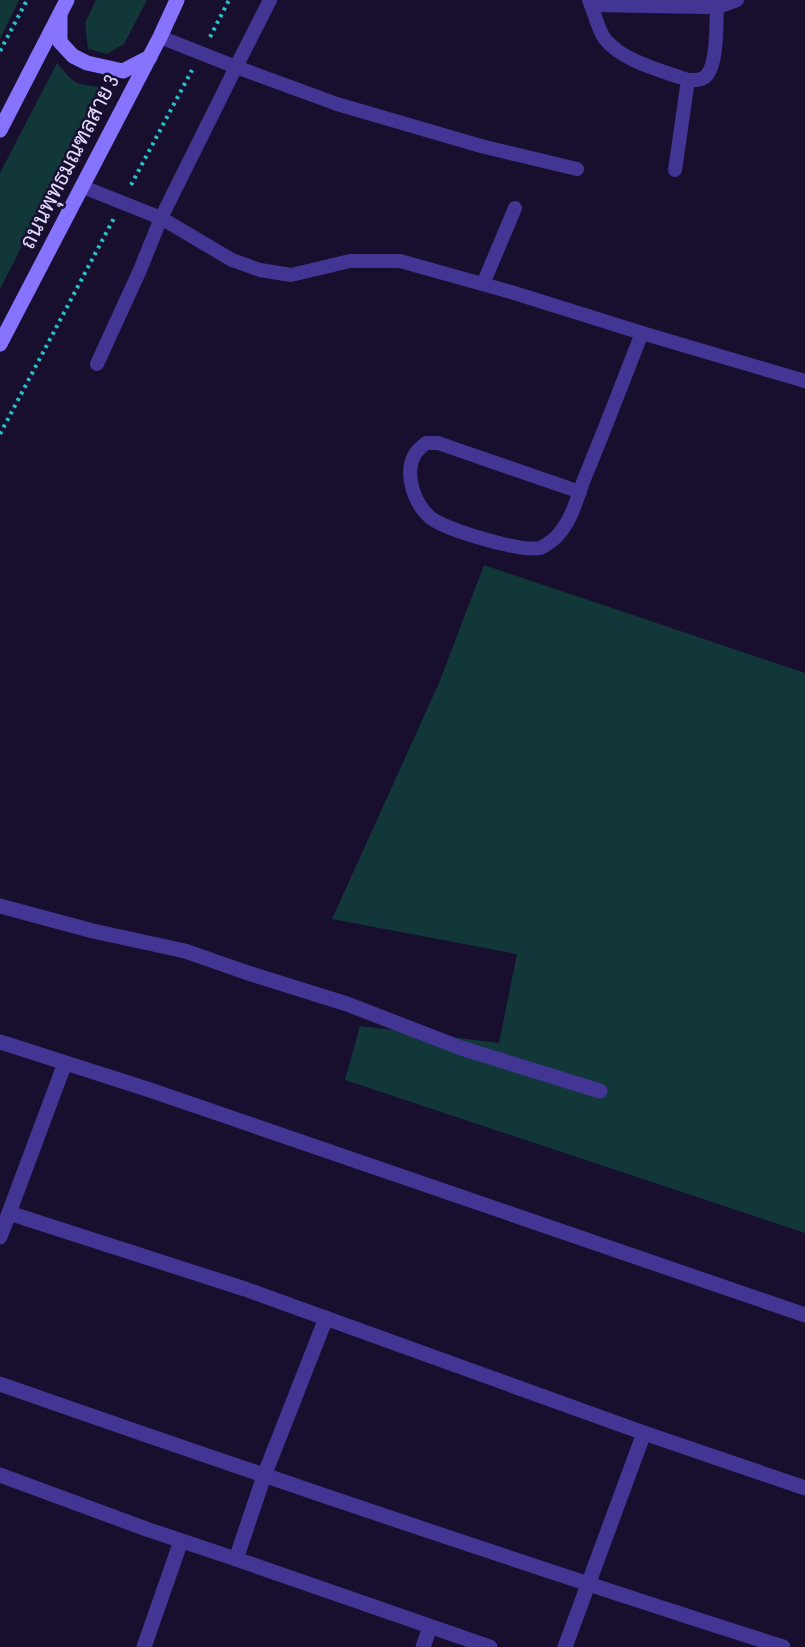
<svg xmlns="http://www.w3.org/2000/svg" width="805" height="1647" font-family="'Sofia Sans Condensed',Sarabun,sans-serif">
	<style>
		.green { fill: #113739 }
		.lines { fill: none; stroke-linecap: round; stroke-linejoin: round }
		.path { stroke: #23c5cd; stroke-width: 4; stroke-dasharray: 3 4.5; stroke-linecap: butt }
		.service { stroke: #423593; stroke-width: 14 }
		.minor { stroke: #423593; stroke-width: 15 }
		.secondary { stroke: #8673ff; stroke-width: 15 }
		.labels { text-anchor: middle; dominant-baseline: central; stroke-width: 5; stroke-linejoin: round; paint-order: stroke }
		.street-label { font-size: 22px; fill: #e4dcff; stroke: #180f2f }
	</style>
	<rect width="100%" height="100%" fill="#180f2f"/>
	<g class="green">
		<path d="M0,0H19L0,39Z"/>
		<path d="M96,0H147L124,44L107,54L88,49L85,23Z"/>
		<path d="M57,63C74,84 76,85 103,87L0,289V173Z"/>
		<path d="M484,565L805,673V1233L345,1080L360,1026L499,1043L517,954L332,919L439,683Z"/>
	</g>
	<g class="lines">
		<g class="path">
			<path d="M210,37L229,0"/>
			<path d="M0,51L27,0"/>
			<path d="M131,185L192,70"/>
			<path d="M0,434L114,218"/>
		</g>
		<g class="service">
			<path d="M589,0C594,11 598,30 605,39C622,61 663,71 688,80C695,80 701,81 706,76C718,64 716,22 717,6"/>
			<path d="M591,5L706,7L724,5L737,0"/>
			<path d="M160,37L236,67L270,0"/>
			<path d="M675,170L688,80"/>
			<path d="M83,187L161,218L232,260L260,270L291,275L350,261H400L511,292L642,333L805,381"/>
			<path d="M483,284L515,208"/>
			<path d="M97,364L140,270L161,218L236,67L337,104L481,146L577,169"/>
			<path d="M580,492L438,443H426C421,447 417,450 414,456C404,476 415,505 431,518C446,530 521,552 540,548C545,546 555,539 558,535C573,518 577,497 585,477C605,429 623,381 642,333"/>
		</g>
		<g class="minor">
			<path d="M0,906L93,931L185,951L248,973L347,1004L461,1048L600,1091"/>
			<path d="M0,1042L150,1090L805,1315"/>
			<path d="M9,1213L245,1289L644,1433L805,1488"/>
			<path d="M0,1237L65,1063"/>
			<path d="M0,1384C260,1475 521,1563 783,1647"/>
			<path d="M0,1475L149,1530L236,1559L490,1647"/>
			<path d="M236,1559L264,1476L326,1318"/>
			<path d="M144,1647L181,1541"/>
			<path d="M423,1647L430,1627"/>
			<path d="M565,1647L644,1433"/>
		</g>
		<g class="secondary">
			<path d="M60,15V42L73,56L87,63L123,71L150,57"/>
			<path d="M0,130L67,0"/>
			<path d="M0,344L160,37L177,0"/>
		</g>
	</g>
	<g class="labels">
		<g class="street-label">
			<text transform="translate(70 162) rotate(-63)">ถนนพุทธมณฑลสาย 3</text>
		</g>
	</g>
</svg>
